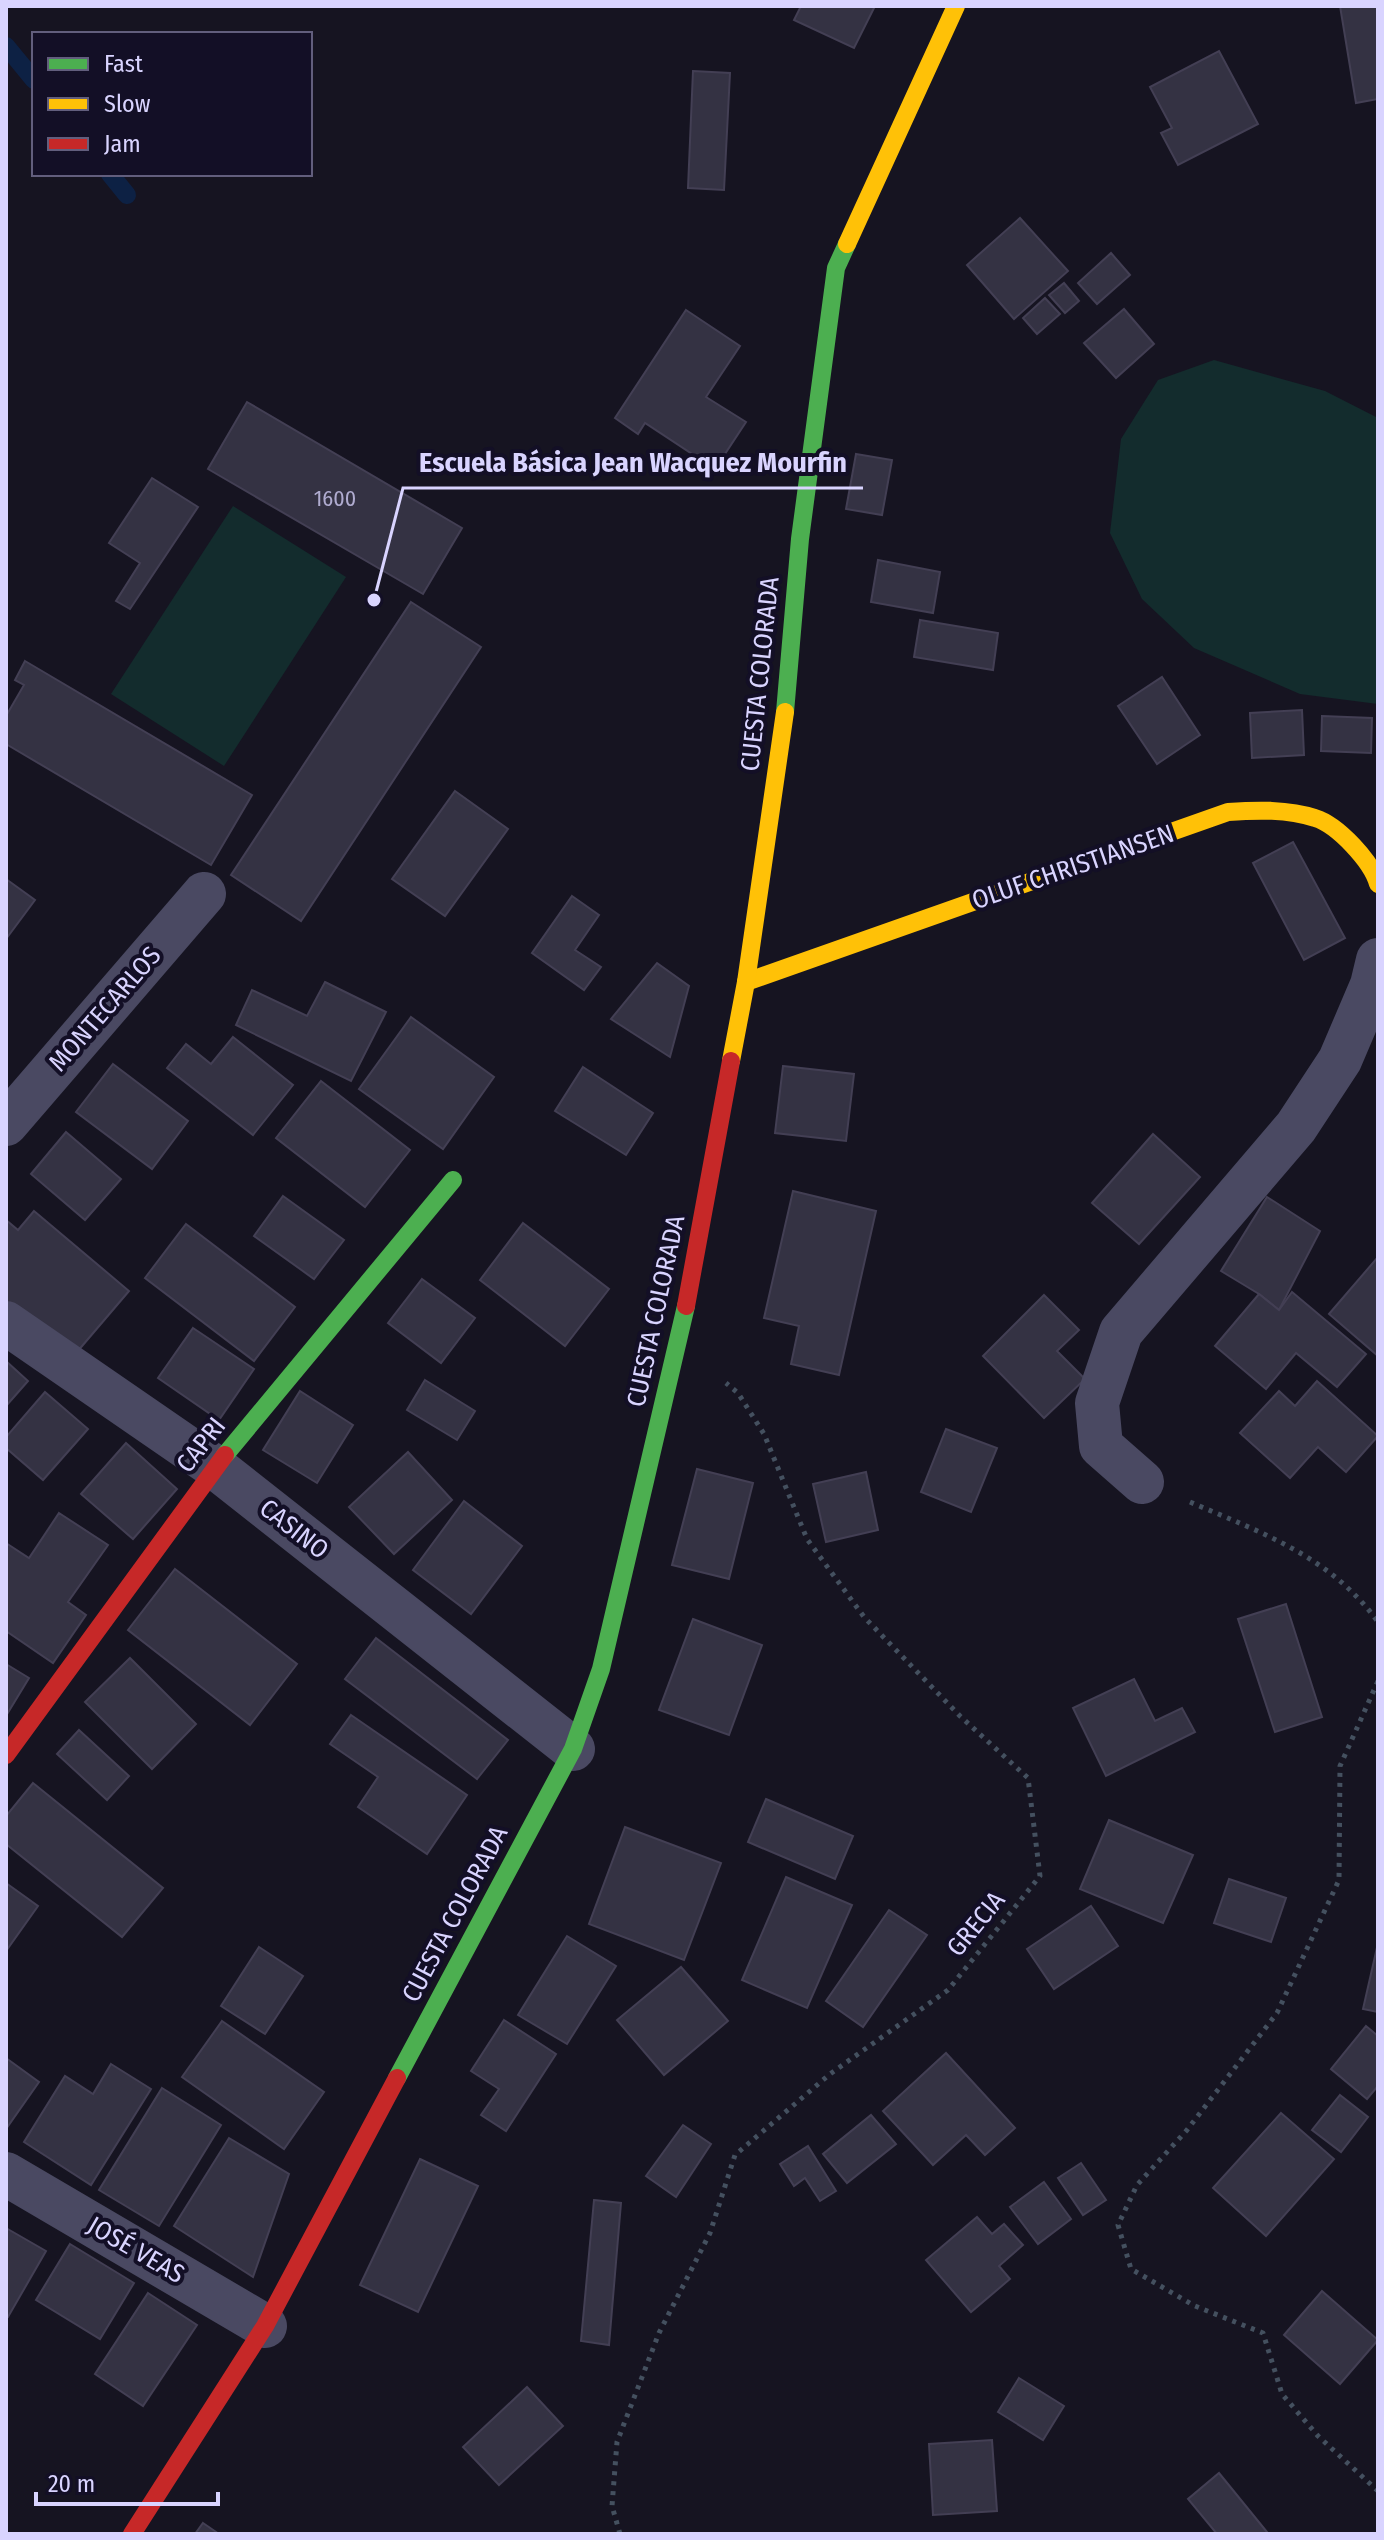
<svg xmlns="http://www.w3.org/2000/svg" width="1384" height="2540" font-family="'Fira Sans Condensed',sans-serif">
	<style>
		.green { fill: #132c2d }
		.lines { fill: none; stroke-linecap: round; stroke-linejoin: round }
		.stream { stroke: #0d2144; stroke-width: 18 }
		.building { fill: #343243; stroke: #433f54; stroke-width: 2 }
		.path { stroke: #44505f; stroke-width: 5; stroke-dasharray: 4 6; stroke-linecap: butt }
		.street { stroke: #4a4962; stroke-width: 44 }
		.fast { stroke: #4caf50; stroke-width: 18 }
		.slow { stroke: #ffc107; stroke-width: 18 }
		.jam { stroke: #c62828; stroke-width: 18 }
		.labels { text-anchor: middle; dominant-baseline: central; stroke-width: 8; stroke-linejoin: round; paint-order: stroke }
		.number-label { font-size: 22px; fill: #b0acd0 }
		.street-label { font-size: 26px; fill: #d9d4ff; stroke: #130f26 }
		.leader { fill: none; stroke: #d9d4ff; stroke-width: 3 }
		.callout-dot { fill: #d9d4ff; stroke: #130f26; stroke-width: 3 }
		.callout-label { font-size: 28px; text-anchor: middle; font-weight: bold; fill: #d9d4ff; stroke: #130f26; stroke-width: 8; stroke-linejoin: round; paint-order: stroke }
	</style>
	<rect width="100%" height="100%" fill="#161421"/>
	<g class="green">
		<path d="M1214,360L1325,391L1378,418V704L1300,694L1194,648L1142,599L1110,533L1121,439L1158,380Z"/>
		<path d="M233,506L346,577L224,766L111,694Z"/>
	</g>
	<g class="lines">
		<g class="stream">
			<path d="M6,46L34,80"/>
			<path d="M110,174L127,195"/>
		</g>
	</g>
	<g class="building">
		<path d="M801,6H875L854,48L794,20Z"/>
		<path d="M1340,6H1378V99L1356,103Z"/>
		<path d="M1219,51L1258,124L1178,165L1161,133L1172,128L1150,87Z"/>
		<path d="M693,71L730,73L724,190L688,188Z"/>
		<path d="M1020,218L1068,271L1014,319L967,265Z"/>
		<path d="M1111,253L1130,275L1097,304L1078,283Z"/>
		<path d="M1064,283L1079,301L1065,313L1049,295Z"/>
		<path d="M1045,298L1060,314L1037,334L1023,318Z"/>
		<path d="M1124,309L1154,344L1116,378L1084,343Z"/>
		<path d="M686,310L740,346L706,397L746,422L715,469L645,423L638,434L615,418Z"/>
		<path d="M247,402L462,528L423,594L208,469Z"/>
		<path d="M856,454L892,460L882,515L846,509Z"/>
		<path d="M152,478L198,507L130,609L116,601L140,563L109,543Z"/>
		<path d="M878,560L940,572L933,613L871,602Z"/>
		<path d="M411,602L481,647L301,921L231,875Z"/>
		<path d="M920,620L998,633L993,670L914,657Z"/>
		<path d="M25,661L252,795L211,865L6,744V716L24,685L15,680Z"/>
		<path d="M1162,677L1200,735L1157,764L1118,706Z"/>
		<path d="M1302,710L1304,755L1252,758L1250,713Z"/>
		<path d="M1322,716L1372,718L1371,753L1321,751Z"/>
		<path d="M455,791L508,829L445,916L392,879Z"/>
		<path d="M1293,842L1345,938L1304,960L1253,863Z"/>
		<path d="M6,879L35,900L6,939Z"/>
		<path d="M572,896L599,915L575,950L601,967L584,990L532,953Z"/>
		<path d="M657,963L689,986L670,1057L611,1019Z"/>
		<path d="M325,982L386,1012L351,1081L236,1025L252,990L307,1016Z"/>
		<path d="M411,1017L494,1077L443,1149L359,1089Z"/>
		<path d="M233,1037L293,1085L253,1135L167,1068L186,1044L211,1064Z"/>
		<path d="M113,1064L188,1121L152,1169L76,1112Z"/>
		<path d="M783,1066L854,1074L846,1141L775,1133Z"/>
		<path d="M583,1067L653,1113L626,1155L555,1111Z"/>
		<path d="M321,1081L410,1150L365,1207L276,1138Z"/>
		<path d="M66,1132L121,1179L85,1220L31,1174Z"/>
		<path d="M1153,1134L1200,1177L1139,1244L1092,1203Z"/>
		<path d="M793,1191L876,1211L839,1375L791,1364L799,1326L764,1318Z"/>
		<path d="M283,1196L344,1240L314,1279L254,1236Z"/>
		<path d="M1267,1197L1320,1231L1279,1310L1259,1294L1221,1271Z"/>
		<path d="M34,1211L129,1291L71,1359L6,1304V1220L18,1230Z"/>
		<path d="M523,1223L609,1289L565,1346L480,1280Z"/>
		<path d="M186,1224L295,1307L254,1361L145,1278Z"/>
		<path d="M1378,1257V1356L1329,1314Z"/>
		<path d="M422,1279L475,1318L441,1363L388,1323Z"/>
		<path d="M1292,1292L1366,1354L1337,1387L1296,1353L1266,1389L1215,1346L1259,1294L1279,1310Z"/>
		<path d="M1044,1295L1079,1330L1057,1351L1085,1379L1044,1418L983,1356Z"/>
		<path d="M193,1328L254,1369L219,1420L158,1378Z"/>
		<path d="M6,1361L28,1381L6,1406Z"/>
		<path d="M425,1380L475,1411L457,1440L407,1410Z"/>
		<path d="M1317,1381L1378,1436L1346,1472L1318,1447L1290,1478L1240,1433L1279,1391L1295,1406Z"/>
		<path d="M300,1391L353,1425L317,1483L263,1450Z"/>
		<path d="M45,1392L88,1429L43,1480L6,1448V1437Z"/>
		<path d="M946,1429L997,1448L971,1512L921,1492Z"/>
		<path d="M126,1443L177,1489L133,1539L81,1494Z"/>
		<path d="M408,1452L452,1500L394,1554L349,1507Z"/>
		<path d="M697,1469L753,1483L729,1579L672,1565Z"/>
		<path d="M866,1472L878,1530L826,1542L813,1484Z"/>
		<path d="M464,1501L522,1546L471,1614L413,1570Z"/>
		<path d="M59,1513L108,1545L68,1602L86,1615L53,1663L6,1631V1543L29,1558Z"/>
		<path d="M175,1569L297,1664L250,1725L128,1630Z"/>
		<path d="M1286,1604L1322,1717L1275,1732L1238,1619Z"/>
		<path d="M693,1619L762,1645L729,1735L659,1710Z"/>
		<path d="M376,1638L508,1740L477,1779L345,1679Z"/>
		<path d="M130,1658L196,1724L152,1769L85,1702Z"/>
		<path d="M6,1664L29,1678L6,1716Z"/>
		<path d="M1134,1679L1155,1721L1182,1708L1195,1732L1106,1776L1073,1708Z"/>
		<path d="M351,1715L467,1795L427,1854L358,1807L378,1777L330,1744Z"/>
		<path d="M79,1730L129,1776L107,1800L57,1754Z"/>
		<path d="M33,1783L163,1888L122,1937L6,1844V1816Z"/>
		<path d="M766,1799L853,1836L835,1879L748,1842Z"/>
		<path d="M1109,1820L1193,1855L1163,1923L1080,1889Z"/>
		<path d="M625,1827L721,1863L684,1960L589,1924Z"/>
		<path d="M786,1877L852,1905L807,2008L742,1980Z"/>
		<path d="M1229,1879L1286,1898L1271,1942L1214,1923Z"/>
		<path d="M6,1883L38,1906L6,1951Z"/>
		<path d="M1091,1906L1118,1946L1054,1989L1027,1949Z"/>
		<path d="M889,1910L927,1935L863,2027L826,2001Z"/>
		<path d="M567,1936L616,1966L567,2044L518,2015Z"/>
		<path d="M1378,1943V2012L1363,2009Z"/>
		<path d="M259,1947L303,1976L265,2034L221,2006Z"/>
		<path d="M681,1967L728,2021L664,2075L617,2020Z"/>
		<path d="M504,2020L556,2054L506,2131L481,2115L499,2089L471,2071Z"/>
		<path d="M222,2021L324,2092L284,2149L182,2077Z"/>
		<path d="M1366,2026L1378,2036V2086L1367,2099L1331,2069Z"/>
		<path d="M946,2053L1015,2128L985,2155L966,2135L933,2165L883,2111Z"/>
		<path d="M6,2058L39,2082L6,2129Z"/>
		<path d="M111,2064L151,2089L91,2185L24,2142L65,2076L93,2094Z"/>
		<path d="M162,2088L221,2125L159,2226L99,2190Z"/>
		<path d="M1340,2095L1368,2117L1341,2152L1312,2130Z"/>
		<path d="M1281,2113L1334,2159L1266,2236L1213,2188Z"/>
		<path d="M871,2115L896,2144L847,2183L823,2154Z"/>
		<path d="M683,2125L711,2144L676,2197L646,2176Z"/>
		<path d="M229,2138L289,2174L253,2277L174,2226Z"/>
		<path d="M808,2146L836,2191L820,2201L805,2178L794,2186L780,2164Z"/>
		<path d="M420,2159L478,2186L418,2312L360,2285Z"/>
		<path d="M1081,2163L1106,2200L1083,2215L1058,2178Z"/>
		<path d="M1044,2182L1071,2219L1038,2244L1010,2207Z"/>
		<path d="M594,2200L621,2203L609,2345L581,2341Z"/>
		<path d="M977,2217L992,2234L1004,2224L1023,2245L999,2266L1010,2279L971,2312L926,2260Z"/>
		<path d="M6,2228L46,2251L8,2317L6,2316Z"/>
		<path d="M70,2244L134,2283L100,2339L36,2300Z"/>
		<path d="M1322,2291L1378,2340L1340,2384L1284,2335Z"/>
		<path d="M148,2293L197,2325L143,2406L95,2374Z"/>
		<path d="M1019,2378L1064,2406L1043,2440L998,2412Z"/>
		<path d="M527,2387L563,2426L499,2485L463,2447Z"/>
		<path d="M992,2440L997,2511L933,2515L929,2444Z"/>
		<path d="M1219,2473L1267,2532L1265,2534H1217L1188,2499Z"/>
		<path d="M203,2523L219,2534H195Z"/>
	</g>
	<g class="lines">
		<g class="path">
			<path d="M1190,1502C1262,1533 1330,1556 1378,1622"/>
			<path d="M1378,1681L1340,1766L1339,1880L1277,2013L1187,2130L1137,2185L1118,2225L1131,2269L1195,2306L1263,2333L1282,2394L1318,2436L1378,2491"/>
			<path d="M620,2534L612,2506L617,2442L659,2333L710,2233L735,2155L830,2074L948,1990L1040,1876L1028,1778L960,1716L864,1617L807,1539L764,1434L738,1393L726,1383"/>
		</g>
		<g class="street">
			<path d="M6,1124L204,894"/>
			<path d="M6,1323L215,1467L573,1749"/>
			<path d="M1142,1482L1101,1446L1097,1403L1121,1332L1296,1127L1340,1060L1372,985L1378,960"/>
			<path d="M6,2174L265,2326"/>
		</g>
		<g class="fast">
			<path d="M785,712L800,539L836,268L847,244"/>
			<path d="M225,1455L453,1180"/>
			<path d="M397,2078L573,1749L601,1669L686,1306"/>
		</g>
		<g class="slow">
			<path d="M847,244L956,6"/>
			<path d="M746,982L1228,812C1256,810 1288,809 1315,818C1338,825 1372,862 1378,884"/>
			<path d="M731,1061L746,982L785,712"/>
		</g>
		<g class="jam">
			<path d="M686,1306L731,1061"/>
			<path d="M6,1755L225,1455"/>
			<path d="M132,2534L265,2326L397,2078"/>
		</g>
	</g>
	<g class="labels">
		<g class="number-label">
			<text x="335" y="498">1600</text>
		</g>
		<g class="street-label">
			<text transform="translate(760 674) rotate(-84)">CUESTA COLORADA</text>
			<text transform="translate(1073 867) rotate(-19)">OLUF CHRISTIANSEN</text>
			<text transform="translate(105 1009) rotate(-49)">MONTECARLOS</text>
			<text transform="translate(656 1311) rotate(-78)">CUESTA COLORADA</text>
			<text transform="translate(201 1445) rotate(-52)">CAPRI</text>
			<text transform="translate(294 1529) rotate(38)">CASINO</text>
			<text transform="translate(455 1914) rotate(-62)">CUESTA COLORADA</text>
			<text transform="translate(976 1924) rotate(-51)">GRECIA</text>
			<text transform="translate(136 2250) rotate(30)">JOSÉ VEAS</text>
		</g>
	</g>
	<path class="leader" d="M374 600L403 488H863"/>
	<circle class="callout-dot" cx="374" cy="600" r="8"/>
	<g class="callout-label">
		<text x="633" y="472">Escuela Básica Jean Wacquez Mourfin</text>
	</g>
	<rect width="1384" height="2540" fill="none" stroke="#d9d4ff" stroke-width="16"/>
	<rect x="32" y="32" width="280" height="144" fill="#130f26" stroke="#625e7d" stroke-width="2"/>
	<rect x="48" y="58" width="40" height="12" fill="#4caf50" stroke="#625e7d" stroke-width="2"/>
	<text x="104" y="72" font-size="24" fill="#d9d4ff">Fast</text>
	<rect x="48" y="98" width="40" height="12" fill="#ffc107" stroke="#625e7d" stroke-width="2"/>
	<text x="104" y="112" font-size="24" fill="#d9d4ff">Slow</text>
	<rect x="48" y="138" width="40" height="12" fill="#c62828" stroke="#625e7d" stroke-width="2"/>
	<text x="104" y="152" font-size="24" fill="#d9d4ff">Jam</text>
	<path d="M36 2492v12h182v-12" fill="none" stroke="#d9d4ff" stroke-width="4"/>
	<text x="48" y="2492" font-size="24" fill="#d9d4ff" stroke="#130f26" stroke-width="6" paint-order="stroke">20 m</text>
</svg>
